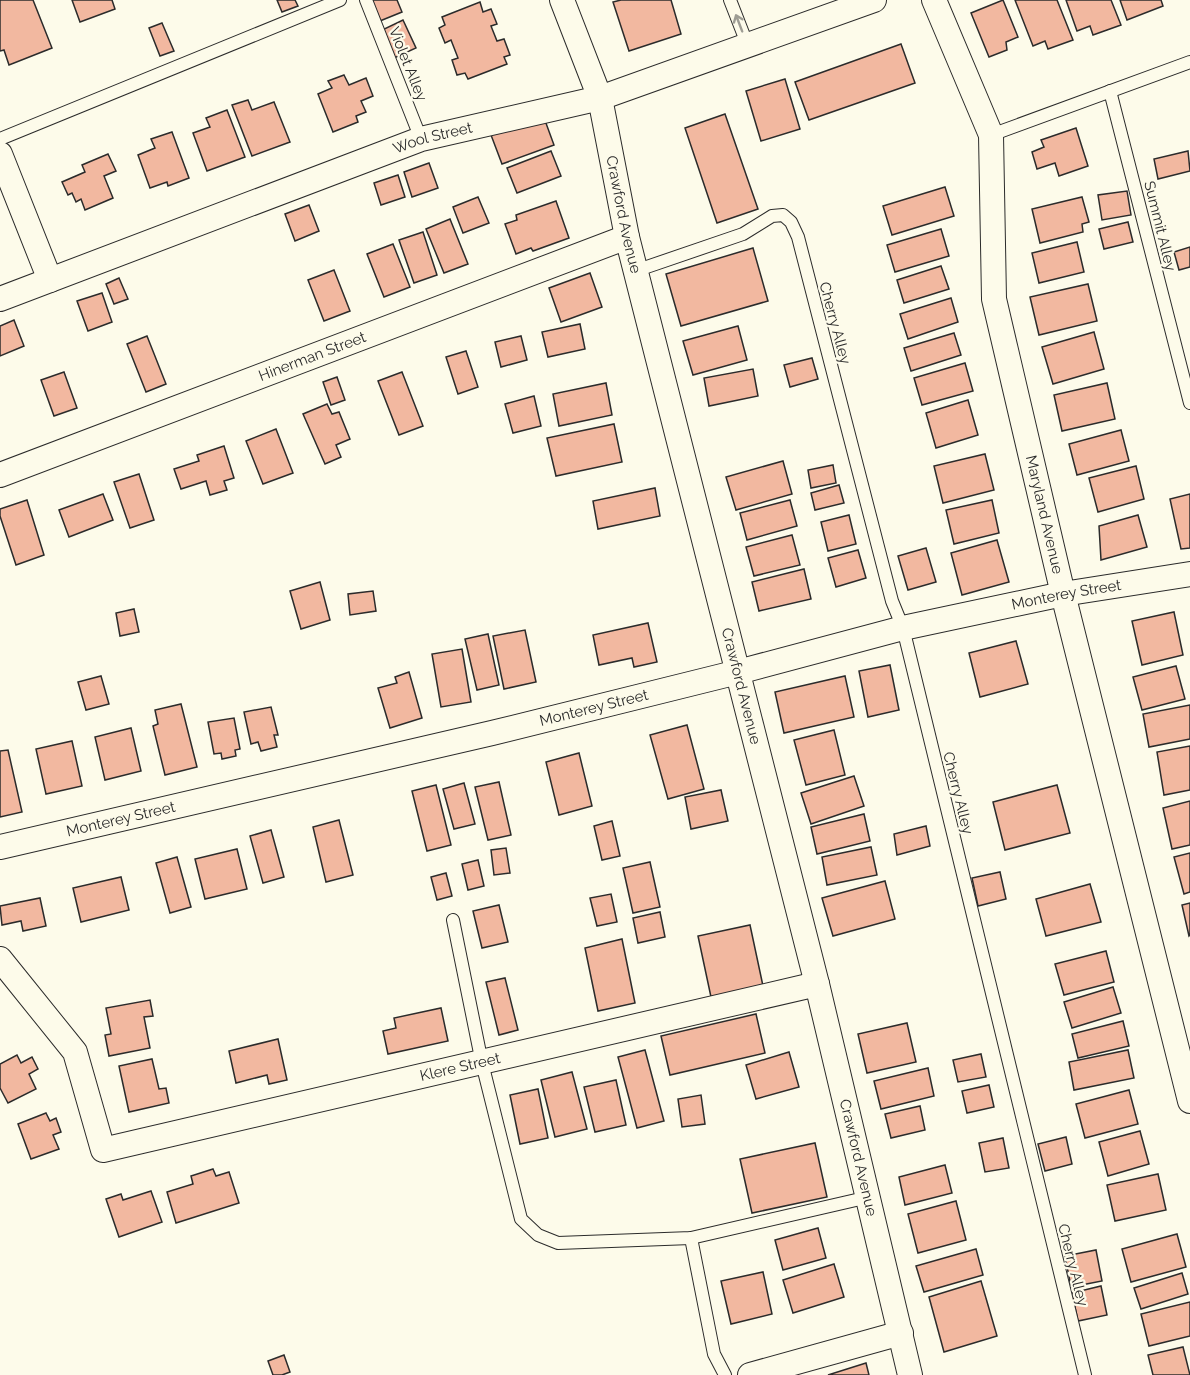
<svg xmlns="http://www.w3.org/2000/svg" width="1190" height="1375" font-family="Raleway,sans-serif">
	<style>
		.building { fill: #f2b8a0; stroke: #2b2b2b; stroke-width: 1.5 }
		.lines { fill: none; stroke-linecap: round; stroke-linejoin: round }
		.service-casing { stroke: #2b2b2b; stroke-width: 14 }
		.minor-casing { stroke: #2b2b2b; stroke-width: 26 }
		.service { stroke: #fdfbea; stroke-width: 12 }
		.minor { stroke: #fdfbea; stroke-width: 24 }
		.oneway { stroke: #9e9d94 }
		.labels { text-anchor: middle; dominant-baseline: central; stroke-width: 4.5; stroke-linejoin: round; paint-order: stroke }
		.street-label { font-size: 15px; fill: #2b2b2b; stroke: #fdfbea }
	</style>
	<rect width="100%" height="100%" fill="#fdfbea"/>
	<g class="building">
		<path d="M0,0H33L52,48L9,65L4,50L0,51Z"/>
		<path d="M72,0H112L115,9L80,22Z"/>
		<path d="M277,0H295L298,6L282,12Z"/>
		<path d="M373,0H397L402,12L375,23L367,3Z"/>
		<path d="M621,0H671L681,34L629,51L613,2Z"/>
		<path d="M1003,0L1018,37L1006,42L1007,50L989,57L971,13Z"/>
		<path d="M1015,0H1057L1073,40L1048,49L1045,41L1033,46Z"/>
		<path d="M1066,0H1111L1121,25L1093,35L1090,26L1077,31Z"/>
		<path d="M1120,0H1161L1163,6L1127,20Z"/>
		<path d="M480,2L483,12L491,9L497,24L491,26L497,41L504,39L510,55L504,57L507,64L468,79L465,73L457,75L452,60L458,58L451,40L445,43L439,28L445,25L442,17Z"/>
		<path d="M403,20L416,48L392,59L380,31Z"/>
		<path d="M162,23L174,51L160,56L149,28Z"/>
		<path d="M901,44L915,83L809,120L795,82Z"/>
		<path d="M344,75L349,85L366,78L373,96L361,101L366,112L356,116L358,122L333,132L318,94L332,88L328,81Z"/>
		<path d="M785,79L800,129L761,141L746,91Z"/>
		<path d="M248,100L252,110L274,102L290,142L252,156L232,105Z"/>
		<path d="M227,110L245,157L207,171L193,133L210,127L206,118Z"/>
		<path d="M725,114L758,209L717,223L685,128Z"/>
		<path d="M543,115L554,145L502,164L491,135Z"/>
		<path d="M1076,128L1088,166L1059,176L1055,163L1037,169L1032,152L1044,147L1041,140Z"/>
		<path d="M172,132L189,178L168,186L167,182L150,188L138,155L155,148L151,139Z"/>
		<path d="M551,151L561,176L517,193L507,168Z"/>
		<path d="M1188,151L1190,171L1158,179L1154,159Z"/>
		<path d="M108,154L116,171L104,176L113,198L85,210L81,199L76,202L72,193L68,195L62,182L85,172L82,165Z"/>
		<path d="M429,163L438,188L412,197L404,172Z"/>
		<path d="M398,175L405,197L381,205L374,183Z"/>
		<path d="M945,187L954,216L892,235L883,206Z"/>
		<path d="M1127,191L1131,215L1102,220L1098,195Z"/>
		<path d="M478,197L489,223L463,233L453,207Z"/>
		<path d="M1082,197L1089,222L1082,224L1083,232L1040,243L1032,209Z"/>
		<path d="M556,201L569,238L533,251L531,248L516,254L505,224L517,220L516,215Z"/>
		<path d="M309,205L319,231L295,241L285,214Z"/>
		<path d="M450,219L468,264L444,273L426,229Z"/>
		<path d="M1128,222L1133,242L1104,249L1099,229Z"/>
		<path d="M941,229L949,256L895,272L887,245Z"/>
		<path d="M423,232L437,275L414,283L399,240Z"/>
		<path d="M1077,242L1084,272L1039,283L1032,253Z"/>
		<path d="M393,244L410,287L384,297L367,254Z"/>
		<path d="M1190,247V267L1179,270L1174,252Z"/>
		<path d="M753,248L768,301L681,326L666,274Z"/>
		<path d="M941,266L949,289L904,303L897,280Z"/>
		<path d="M334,270L350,311L324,321L308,280Z"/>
		<path d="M590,273L602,307L561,322L549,288Z"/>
		<path d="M119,278L128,299L114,304L106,284Z"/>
		<path d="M1088,284L1097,321L1039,335L1030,297Z"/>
		<path d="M102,293L112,322L88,331L77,301Z"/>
		<path d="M951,298L958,322L908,339L900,314Z"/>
		<path d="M14,320L24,346L0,356V326Z"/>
		<path d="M580,324L585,349L548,357L542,332Z"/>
		<path d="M738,326L747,360L693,375L683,341Z"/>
		<path d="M1094,332L1104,369L1053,384L1042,347Z"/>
		<path d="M954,333L961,355L911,371L904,348Z"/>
		<path d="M147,336L166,384L146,392L127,344Z"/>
		<path d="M521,336L527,360L501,367L495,342Z"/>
		<path d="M466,351L478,387L458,394L446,357Z"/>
		<path d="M812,358L818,379L790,387L784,365Z"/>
		<path d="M965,363L973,391L922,405L914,378Z"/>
		<path d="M753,369L758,396L709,406L704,378Z"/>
		<path d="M64,372L77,408L54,416L41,380Z"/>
		<path d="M402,372L423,426L399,435L378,381Z"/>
		<path d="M337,377L345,400L331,405L323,382Z"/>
		<path d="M606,383L612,415L559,426L553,394Z"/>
		<path d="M1107,383L1115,419L1062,431L1054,395Z"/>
		<path d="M534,396L541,426L513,433L505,404Z"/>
		<path d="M968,400L978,435L936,448L926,413Z"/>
		<path d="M327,404L332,414L339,412L350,439L336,445L341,457L325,464L303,414Z"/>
		<path d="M614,424L622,462L556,476L547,438Z"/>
		<path d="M276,429L293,473L263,484L246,441Z"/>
		<path d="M1121,430L1129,461L1077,475L1069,444Z"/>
		<path d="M224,446L234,478L224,481L227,490L210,495L206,481L181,489L174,469L199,461L197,455Z"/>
		<path d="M985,454L994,490L943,503L934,466Z"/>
		<path d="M783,461L792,494L736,510L726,477Z"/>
		<path d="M833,465L836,483L811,488L808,470Z"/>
		<path d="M1136,466L1144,499L1098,512L1089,478Z"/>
		<path d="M139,474L154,520L130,528L114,482Z"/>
		<path d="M839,485L844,503L815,510L811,493Z"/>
		<path d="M655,488L660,516L598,529L593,501Z"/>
		<path d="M103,494L113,520L69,537L59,510Z"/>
		<path d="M1190,494V548L1181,549L1170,499Z"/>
		<path d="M27,500L44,555L16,565L0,516V509Z"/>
		<path d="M790,500L797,526L747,540L740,513Z"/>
		<path d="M992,500L999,533L954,544L946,510Z"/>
		<path d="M849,515L856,544L828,551L821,522Z"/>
		<path d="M1138,515L1147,547L1101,560L1099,526Z"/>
		<path d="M792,535L800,565L754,576L746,547Z"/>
		<path d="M997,540L1009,582L962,595L951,553Z"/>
		<path d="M926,548L936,582L908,590L898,556Z"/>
		<path d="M858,550L866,578L836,587L828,558Z"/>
		<path d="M804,569L811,599L759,611L752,582Z"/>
		<path d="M320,582L330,620L301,629L290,591Z"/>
		<path d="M373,591L376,611L350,615L348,594Z"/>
		<path d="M134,609L139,632L120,636L116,613Z"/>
		<path d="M1174,612L1183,655L1142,665L1132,621Z"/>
		<path d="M648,623L657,662L634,667L632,658L599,665L593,635Z"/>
		<path d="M525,630L536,682L504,689L493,636Z"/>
		<path d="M488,634L499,685L477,690L465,639Z"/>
		<path d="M1016,641L1028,684L980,697L969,653Z"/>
		<path d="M462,649L471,702L441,707L432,654Z"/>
		<path d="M890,665L899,710L868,717L859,671Z"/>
		<path d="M1176,666L1185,699L1142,710L1133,677Z"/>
		<path d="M409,672L422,718L390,728L378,688L397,683L395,677Z"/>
		<path d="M101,676L109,704L86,710L78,682Z"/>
		<path d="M845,676L854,717L784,733L775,692Z"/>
		<path d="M181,704L197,767L165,775L153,726L158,724L155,710Z"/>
		<path d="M1190,705V739L1149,747L1143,714Z"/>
		<path d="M271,707L278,735H274L277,747L261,751L258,742L251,744L244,712Z"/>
		<path d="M234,718L240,749L235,750L236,756L222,759L221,753L214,754L208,722Z"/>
		<path d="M687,725L704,789L668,799L650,735Z"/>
		<path d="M131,728L141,771L105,780L95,737Z"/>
		<path d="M834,730L845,775L806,785L794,740Z"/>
		<path d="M72,741L82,786L46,794L36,749Z"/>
		<path d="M1190,746V790L1164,795L1157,752Z"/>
		<path d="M8,750L22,812L0,817V751Z"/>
		<path d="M579,753L592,806L559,815L546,762Z"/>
		<path d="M854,776L864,806L811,824L801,793Z"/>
		<path d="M499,782L511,835L488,840L475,787Z"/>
		<path d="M464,783L475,824L454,829L443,789Z"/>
		<path d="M436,785L451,845L427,851L412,791Z"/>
		<path d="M1057,785L1070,833L1005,850L993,802Z"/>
		<path d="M721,790L728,821L691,829L685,797Z"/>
		<path d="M1190,801V845L1172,849L1163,808Z"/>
		<path d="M864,814L870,841L817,854L811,827Z"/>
		<path d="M339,820L353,875L326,882L313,827Z"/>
		<path d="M612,821L620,856L602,860L594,826Z"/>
		<path d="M926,826L930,846L897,855L894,834Z"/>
		<path d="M271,830L284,877L263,883L250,836Z"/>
		<path d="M871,847L877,875L827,885L822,857Z"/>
		<path d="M506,848L510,873L494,875L491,850Z"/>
		<path d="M237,849L247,889L205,899L195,859Z"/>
		<path d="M1190,853V892L1184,894L1174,857Z"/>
		<path d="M177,857L191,907L170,913L156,863Z"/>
		<path d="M478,860L484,886L468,890L462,864Z"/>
		<path d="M650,862L660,907L633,913L623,868Z"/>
		<path d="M1000,872L1006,899L978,906L972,878Z"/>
		<path d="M446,873L452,896L437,900L431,877Z"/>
		<path d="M121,877L129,910L81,922L73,888Z"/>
		<path d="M885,881L895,919L833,936L822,898Z"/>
		<path d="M1090,884L1101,922L1046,936L1036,899Z"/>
		<path d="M611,894L617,922L597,926L590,898Z"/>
		<path d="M40,898L46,926L23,931L21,921L2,925L0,906Z"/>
		<path d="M1190,903V935L1189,936L1182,905Z"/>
		<path d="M499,905L508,942L482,948L473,911Z"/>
		<path d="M660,912L665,937L638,943L633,918Z"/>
		<path d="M750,925L763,986L711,997L698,936Z"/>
		<path d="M622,939L635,1003L598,1011L585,948Z"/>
		<path d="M1106,951L1114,982L1064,995L1055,964Z"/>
		<path d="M505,978L518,1030L499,1035L486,982Z"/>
		<path d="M1113,987L1121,1013L1072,1028L1064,1002Z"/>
		<path d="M150,1000L153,1016L144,1017L150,1048L109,1056L105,1035L111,1034L106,1008Z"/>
		<path d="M441,1008L448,1041L388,1054L383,1031L396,1028L394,1018Z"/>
		<path d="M756,1014L765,1053L670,1075L661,1036Z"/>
		<path d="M1123,1021L1129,1046L1078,1058L1072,1034Z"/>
		<path d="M907,1023L916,1062L867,1073L858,1034Z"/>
		<path d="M278,1039L287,1080L269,1084L267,1075L236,1083L229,1051Z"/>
		<path d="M645,1050L664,1121L637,1128L618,1057Z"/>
		<path d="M1128,1050L1134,1078L1074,1090L1069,1062Z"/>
		<path d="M789,1052L799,1087L756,1099L746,1065Z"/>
		<path d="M981,1054L986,1077L958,1082L953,1060Z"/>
		<path d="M17,1055L21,1063L32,1057L38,1069L29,1074L36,1089L8,1103L0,1088V1064Z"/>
		<path d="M152,1059L159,1089L166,1088L169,1103L129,1112L119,1066Z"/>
		<path d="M928,1068L934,1096L881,1109L874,1081Z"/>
		<path d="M572,1072L587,1129L555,1137L541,1080Z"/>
		<path d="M616,1080L626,1125L595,1132L584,1087Z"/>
		<path d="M989,1085L994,1107L967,1113L962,1091Z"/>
		<path d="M538,1089L548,1138L520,1144L510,1095Z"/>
		<path d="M1129,1090L1138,1124L1085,1138L1076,1104Z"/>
		<path d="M701,1095L705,1124L682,1127L678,1099Z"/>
		<path d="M920,1106L925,1130L891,1138L885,1114Z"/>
		<path d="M46,1113L50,1121L56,1118L61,1132L53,1135L59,1149L31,1159L18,1124Z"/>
		<path d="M1140,1131L1149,1164L1108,1176L1099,1142Z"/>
		<path d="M1066,1137L1072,1164L1045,1171L1038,1144Z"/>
		<path d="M1003,1138L1009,1168L985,1172L979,1143Z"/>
		<path d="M815,1143L827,1197L752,1213L740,1159Z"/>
		<path d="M945,1165L952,1193L905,1205L899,1177Z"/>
		<path d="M213,1169L216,1176L229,1172L239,1203L176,1223L167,1192L193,1184L191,1176Z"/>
		<path d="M1158,1174L1166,1210L1115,1221L1107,1185Z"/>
		<path d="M151,1191L162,1222L119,1237L106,1199L121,1194L123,1200Z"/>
		<path d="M956,1201L966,1240L918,1253L908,1214Z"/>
		<path d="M818,1228L826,1258L783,1270L775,1240Z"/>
		<path d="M1177,1234L1186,1267L1131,1282L1122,1249Z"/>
		<path d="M976,1249L983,1275L924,1292L916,1266Z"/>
		<path d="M1096,1250L1102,1281L1071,1287L1065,1256Z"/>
		<path d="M834,1264L844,1297L793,1313L783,1280Z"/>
		<path d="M763,1272L772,1314L731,1324L721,1281Z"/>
		<path d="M1182,1273L1188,1294L1141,1309L1134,1288Z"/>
		<path d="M981,1281L997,1336L944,1352L929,1297Z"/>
		<path d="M1101,1286L1107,1315L1078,1321L1072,1293Z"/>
		<path d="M1190,1302V1336L1149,1346L1141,1314Z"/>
		<path d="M1183,1347L1190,1375H1153L1148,1355Z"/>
		<path d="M284,1355L290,1372L282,1375H273L268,1361Z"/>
		<path d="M866,1363L869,1375H828Z"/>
	</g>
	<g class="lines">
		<g class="service-casing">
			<g id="service">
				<path d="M366,0L421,139"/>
				<path d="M730,0L748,46"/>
				<path d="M1110,91L1190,403"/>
				<path d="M991,135L1190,62"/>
				<path d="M0,139L340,0"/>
				<path d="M635,271L743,234L772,216L783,215L791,222L798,237L892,601L903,628L1085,1375"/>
				<path d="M453,920L482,1063L521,1219L538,1235L558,1243L691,1238L869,1197"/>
				<path d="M691,1238L714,1354L725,1375"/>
			</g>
		</g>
		<g class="minor-casing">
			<g id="minor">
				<path id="s1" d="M562,0L600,98L627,237L817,984L910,1375"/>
				<path id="s2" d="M934,0L991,135L994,299L1063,594L1190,1101"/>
				<path d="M0,154L50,280"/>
				<path id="s3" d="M0,299L421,139L600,98L874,0"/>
				<path id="s4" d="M0,475L627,237"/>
				<path id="s5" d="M0,847L492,733L738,672L903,628L1063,594L1190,574"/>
				<path id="s6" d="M0,959L75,1052L103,1150L817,984"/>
				<path d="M750,1375L901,1333"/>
			</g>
		</g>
		<use href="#service" class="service"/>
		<use href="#minor" class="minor"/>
	</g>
	<defs><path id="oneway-shaft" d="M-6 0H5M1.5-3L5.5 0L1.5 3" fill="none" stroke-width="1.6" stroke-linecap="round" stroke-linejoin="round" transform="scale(1.5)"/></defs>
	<use class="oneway" href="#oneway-shaft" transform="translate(739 23) rotate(-111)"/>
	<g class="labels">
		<g class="street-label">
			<text transform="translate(408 64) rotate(68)">Violet Alley</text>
			<text stroke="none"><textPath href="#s3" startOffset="462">Wool Street</textPath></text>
			<text stroke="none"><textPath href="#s1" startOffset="224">Crawford Avenue</textPath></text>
			<text transform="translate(1160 226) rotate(76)">Summit Alley</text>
			<text transform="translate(835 323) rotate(75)">Cherry Alley</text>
			<text stroke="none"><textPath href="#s4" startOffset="334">Hinerman Street</textPath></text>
			<text stroke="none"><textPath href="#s2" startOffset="532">Maryland Avenue</textPath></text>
			<text stroke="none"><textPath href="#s5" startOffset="1096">Monterey Street</textPath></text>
			<text stroke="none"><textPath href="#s1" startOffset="710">Crawford Avenue</textPath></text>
			<text stroke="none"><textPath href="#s5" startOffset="610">Monterey Street</textPath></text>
			<text transform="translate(958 793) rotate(76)">Cherry Alley</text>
			<text stroke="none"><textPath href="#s5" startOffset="124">Monterey Street</textPath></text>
			<text stroke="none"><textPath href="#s6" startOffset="588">Klere Street</textPath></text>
			<text stroke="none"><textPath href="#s1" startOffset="1196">Crawford Avenue</textPath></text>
			<text transform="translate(1073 1265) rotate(76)">Cherry Alley</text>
		</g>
	</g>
</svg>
